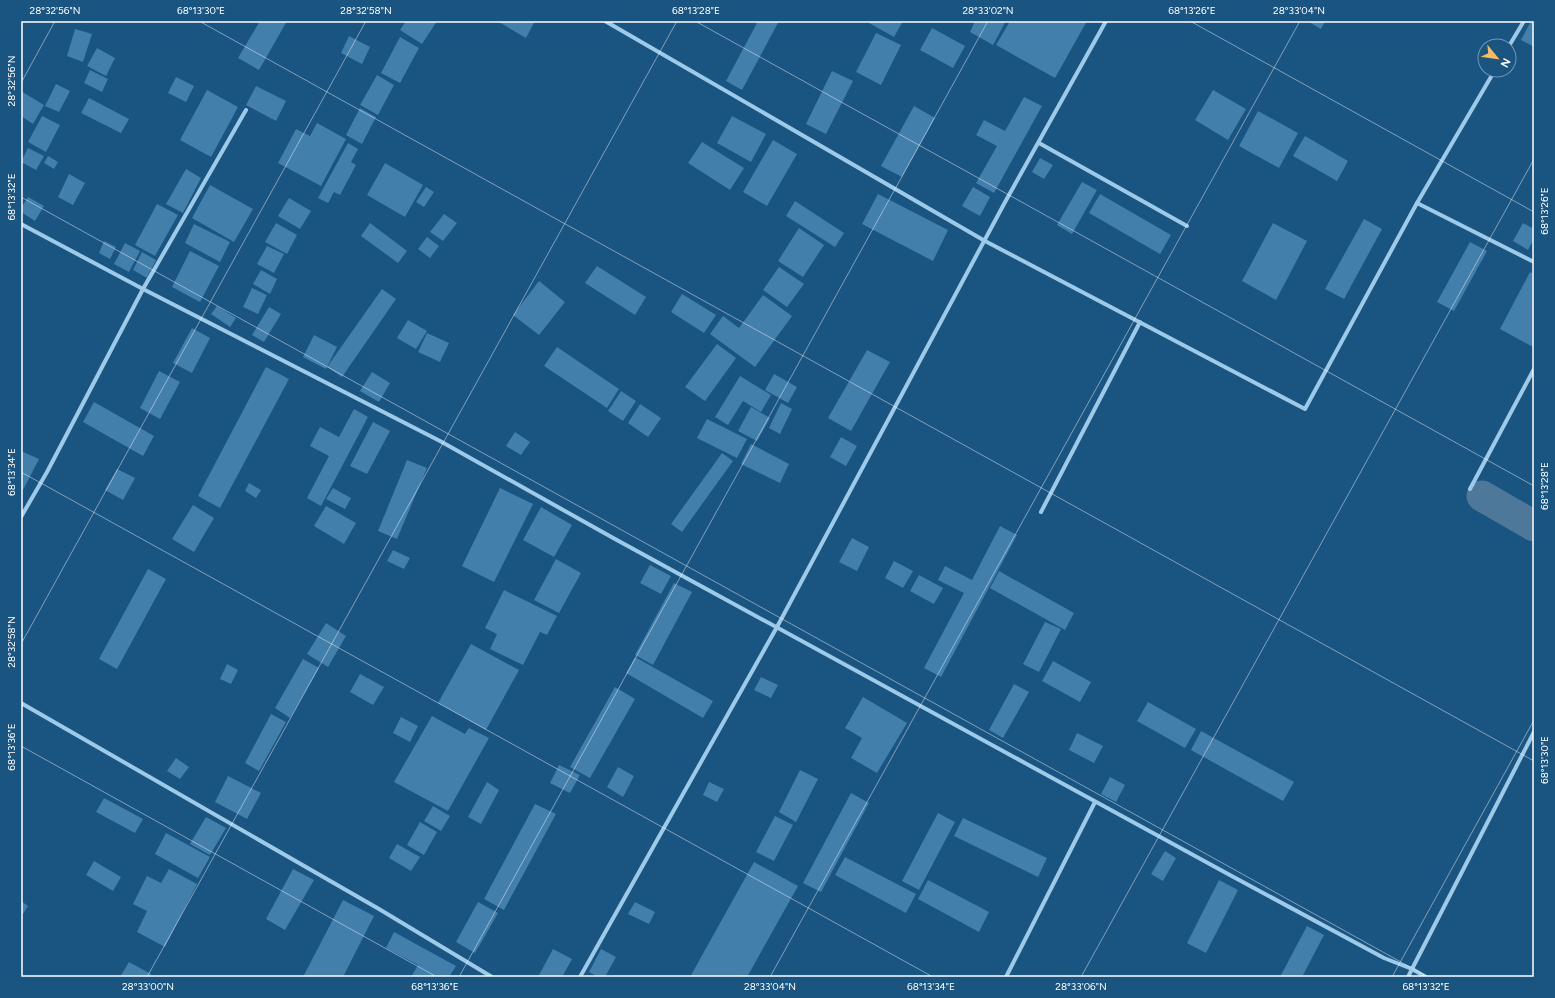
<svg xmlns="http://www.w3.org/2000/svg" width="1555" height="998" font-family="Figtree,sans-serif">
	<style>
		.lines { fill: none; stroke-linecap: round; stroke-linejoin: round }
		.canal { stroke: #4d7899; stroke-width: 31 }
		.building { fill: #437fab }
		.street { stroke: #9ecaea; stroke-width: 4 }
		.ticks { fill: none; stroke: #fff; stroke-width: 1; stroke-opacity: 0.45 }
		.neatline { fill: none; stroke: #fff; stroke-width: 1.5 }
		.ticks-label { font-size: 10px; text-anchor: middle; fill: #fff }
	</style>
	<rect width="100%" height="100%" fill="#1a5481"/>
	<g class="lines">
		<path class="canal" d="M1482,496L1534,526"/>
	</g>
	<g class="building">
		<path d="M260,21H287L259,70L238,58Z"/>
		<path d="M406,21H437L422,44L400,30Z"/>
		<path d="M497,21H535L526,38Z"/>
		<path d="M758,21H779L742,90L726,81Z"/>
		<path d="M870,21H903L894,37L869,23Z"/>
		<path d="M975,21H1006L993,45L970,32Z"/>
		<path d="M1010,21H1087L1055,78L996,45Z"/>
		<path d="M1307,21H1325L1321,29Z"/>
		<path d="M1531,21L1534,22V47L1521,40Z"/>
		<path d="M932,28L965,46L953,68L920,50Z"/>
		<path d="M75,29L92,34L83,62L67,56Z"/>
		<path d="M876,33L901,45L881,85L856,72Z"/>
		<path d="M349,36L370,47L362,64L341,53Z"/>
		<path d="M400,37L419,48L400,83L381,73Z"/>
		<path d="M97,48L115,58L106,76L87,66Z"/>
		<path d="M90,70L108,79L102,92L84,83Z"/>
		<path d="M832,71L853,81L826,134L806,124Z"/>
		<path d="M377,75L394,85L378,115L360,105Z"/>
		<path d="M176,77L194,86L186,102L168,93Z"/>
		<path d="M56,84L70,91L59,112L45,106Z"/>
		<path d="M256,86L286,101L276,121L246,105Z"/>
		<path d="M207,90L238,107L211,157L180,140Z"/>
		<path d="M1213,90L1246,109L1228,140L1195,120Z"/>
		<path d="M21,91L44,105L33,124L21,116Z"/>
		<path d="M1024,97L1042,106L994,193L976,183L997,146L976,135L984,120L1005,131Z"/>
		<path d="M89,98L129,119L121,133L81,113Z"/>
		<path d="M914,106L935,118L902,177L881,166Z"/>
		<path d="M360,108L376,117L362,144L346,135Z"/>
		<path d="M1258,111L1298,133L1279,168L1239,146Z"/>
		<path d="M42,116L60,125L46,152L28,142Z"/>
		<path d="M732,116L766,134L751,162L717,143Z"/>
		<path d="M317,123L346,139L321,186L278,163L296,129L310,136Z"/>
		<path d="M1305,136L1348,161L1337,181L1293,156Z"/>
		<path d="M773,140L797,154L767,206L743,192Z"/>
		<path d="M702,142L744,168L730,190L688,163Z"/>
		<path d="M348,143L358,149L351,162L356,165L340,195L334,192L328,203L318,198Z"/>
		<path d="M28,148L44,156L36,170L21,162Z"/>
		<path d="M48,156L58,162L54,169L44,163Z"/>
		<path d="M1040,158L1053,165L1044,179L1032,172Z"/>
		<path d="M385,163L423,185L405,217L367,195Z"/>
		<path d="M186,169L201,178L183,213L166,204Z"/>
		<path d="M69,174L85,183L73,205L58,197Z"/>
		<path d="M1082,182L1097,190L1072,234L1057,225Z"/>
		<path d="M210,185L253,209L234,242L192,218Z"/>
		<path d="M426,187L434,192L424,207L416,202Z"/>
		<path d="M973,187L990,197L980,216L962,206Z"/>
		<path d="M878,194L948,230L933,261L862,224Z"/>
		<path d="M1100,194L1171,235L1160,254L1089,213Z"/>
		<path d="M28,197L44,206L35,221L21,212V208Z"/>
		<path d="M289,198L311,211L300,229L278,216Z"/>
		<path d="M795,201L844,233L835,247L786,216Z"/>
		<path d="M157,204L178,215L155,256L135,245Z"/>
		<path d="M444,214L457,223L443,241L430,232Z"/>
		<path d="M1364,219L1382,229L1344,299L1325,289Z"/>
		<path d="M276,223L297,235L287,254L265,242Z"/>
		<path d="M370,223L407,251L398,263L361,236Z"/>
		<path d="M1273,223L1307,241L1276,300L1242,281Z"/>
		<path d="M1523,223L1534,229V239L1528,250L1513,241Z"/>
		<path d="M194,224L230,242L220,262L185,243Z"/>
		<path d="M799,228L824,245L803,277L778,261Z"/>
		<path d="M427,237L439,246L430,258L418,249Z"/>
		<path d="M104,241L116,247L110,259L99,253Z"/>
		<path d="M1470,242L1487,251L1454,311L1437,302Z"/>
		<path d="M125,243L140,251L129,272L114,264Z"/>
		<path d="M267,246L284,254L274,273L257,264Z"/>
		<path d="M190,251L219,266L200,302L172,287Z"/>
		<path d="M142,252L156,260L147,278L133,270Z"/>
		<path d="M597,266L646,297L635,315L585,283Z"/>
		<path d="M779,267L804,284L787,307L763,290Z"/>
		<path d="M261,270L277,279L270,294L253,284Z"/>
		<path d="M1530,272L1534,274L1533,347L1500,329Z"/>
		<path d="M539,281L565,302L539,335L513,315Z"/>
		<path d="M252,288L267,295L258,314L243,307Z"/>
		<path d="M382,289L396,299L342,377L327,367Z"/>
		<path d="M682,294L716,315L704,333L671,312Z"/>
		<path d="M763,295L792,316L755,367L710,334L723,316L739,328Z"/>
		<path d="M217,306L236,318L230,327L211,314Z"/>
		<path d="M269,307L281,314L264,342L252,335Z"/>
		<path d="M408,320L427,331L416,349L397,338Z"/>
		<path d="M192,328L210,338L192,373L173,363Z"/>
		<path d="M427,333L449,343L440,362L418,352Z"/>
		<path d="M314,335L337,347L326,369L303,357Z"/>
		<path d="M717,344L736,358L705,401L685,387Z"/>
		<path d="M557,347L619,389L607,408L544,366Z"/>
		<path d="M867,350L890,362L851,431L828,418Z"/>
		<path d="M266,367L289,379L220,508L198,496Z"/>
		<path d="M159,371L180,382L160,419L140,408Z"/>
		<path d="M372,372L390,383L379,402L360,391Z"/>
		<path d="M774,374L797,387L788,403L765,390Z"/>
		<path d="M740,376L771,395L761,412L743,401L728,425L715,417Z"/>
		<path d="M621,391L636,401L623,421L608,411Z"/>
		<path d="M94,402L154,436L143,456L83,422Z"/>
		<path d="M781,403L792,409L780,434L769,428Z"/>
		<path d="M640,404L661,418L648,437L628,423Z"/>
		<path d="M751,407L770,418L757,441L738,431Z"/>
		<path d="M354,409L368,417L321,506L307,498L329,456L310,446L320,427L339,437Z"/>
		<path d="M707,419L747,439L737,458L697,438Z"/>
		<path d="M373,422L390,431L367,474L350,466Z"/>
		<path d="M515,432L530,442L521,455L506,446Z"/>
		<path d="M841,437L857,446L846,466L830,457Z"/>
		<path d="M751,444L789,464L780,483L741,464Z"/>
		<path d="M21,451L39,459L23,490L21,488Z"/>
		<path d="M722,453L733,461L682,532L671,524Z"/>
		<path d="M407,460L427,468L397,539L378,531Z"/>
		<path d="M117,469L135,478L123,500L105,490Z"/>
		<path d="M249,483L261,490L256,498L245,491Z"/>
		<path d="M333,488L351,498L345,509L326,499Z"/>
		<path d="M500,488L533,504L494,582L462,566Z"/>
		<path d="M193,505L214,518L194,552L172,539Z"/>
		<path d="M326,506L356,523L344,544L314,526Z"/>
		<path d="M541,507L572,525L554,557L523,540Z"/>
		<path d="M1000,526L1017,535L941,677L924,668L964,593L938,580L945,566L972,580Z"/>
		<path d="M852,538L869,547L857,571L839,562Z"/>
		<path d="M393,550L410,558L404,569L387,561Z"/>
		<path d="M556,559L581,573L559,613L534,600Z"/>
		<path d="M894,561L913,571L903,588L885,578Z"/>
		<path d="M650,565L671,576L661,594L640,583Z"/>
		<path d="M148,569L166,579L117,669L99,659Z"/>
		<path d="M999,571L1074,613L1065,630L990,588Z"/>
		<path d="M919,575L943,588L934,604L910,591Z"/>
		<path d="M674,583L692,592L653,665L635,655Z"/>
		<path d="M504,590L557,616L547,635L540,632L523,665L490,649L497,634L485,628Z"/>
		<path d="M1045,622L1061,629L1039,672L1023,664Z"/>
		<path d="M326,623L346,636L328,667L307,654Z"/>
		<path d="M471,644L519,670L486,730L438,703Z"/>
		<path d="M635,657L713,701L703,718L626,673Z"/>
		<path d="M303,659L319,668L290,718L275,708Z"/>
		<path d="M1053,661L1091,682L1080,702L1042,681Z"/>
		<path d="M227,664L238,670L231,684L220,679Z"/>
		<path d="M360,674L384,687L373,705L350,692Z"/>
		<path d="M761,677L778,685L771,698L754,690Z"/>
		<path d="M1014,684L1029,692L1003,738L989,730Z"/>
		<path d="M615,687L635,699L590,778L570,767Z"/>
		<path d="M863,697L907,723L877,773L851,758L862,738L845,728Z"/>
		<path d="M1148,702L1196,729L1185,748L1137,721Z"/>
		<path d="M271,714L286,722L259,771L245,763Z"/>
		<path d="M432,716L465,734L469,728L489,738L448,811L394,782Z"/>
		<path d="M401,717L418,726L410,742L393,733Z"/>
		<path d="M1201,731L1294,782L1283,801L1191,750Z"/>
		<path d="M1077,733L1103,746L1094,763L1069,750Z"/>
		<path d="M176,758L189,767L180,779L167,771Z"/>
		<path d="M559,765L580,775L570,793L550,783Z"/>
		<path d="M618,767L634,776L623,797L607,787Z"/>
		<path d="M800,770L818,779L796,822L779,812Z"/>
		<path d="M228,776L261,793L247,819L215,802Z"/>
		<path d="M1110,777L1125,785L1116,802L1101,794Z"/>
		<path d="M487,782L499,790L481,824L468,817Z"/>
		<path d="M709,782L724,789L717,802L703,795Z"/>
		<path d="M851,793L869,803L821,892L803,883Z"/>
		<path d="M104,798L143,819L135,833L96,812Z"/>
		<path d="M535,804L556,814L504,910L484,899Z"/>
		<path d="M433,806L450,816L441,831L424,821Z"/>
		<path d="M938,813L955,822L919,890L902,881Z"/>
		<path d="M775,816L793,825L774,861L756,852Z"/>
		<path d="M206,817L226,828L210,855L190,844Z"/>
		<path d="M963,818L1047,858L1038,877L954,836Z"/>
		<path d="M420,822L437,832L424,855L407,845Z"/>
		<path d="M166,833L210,857L198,878L155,854Z"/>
		<path d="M397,844L420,857L411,871L389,858Z"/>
		<path d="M1165,851L1176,858L1163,881L1151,874Z"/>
		<path d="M845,857L916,894L906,913L835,875Z"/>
		<path d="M94,861L121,877L113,891L86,875Z"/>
		<path d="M754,862L798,886L747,977H690Z"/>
		<path d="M169,869L197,884L165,947L137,932L147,911L133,904L147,876L161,883Z"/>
		<path d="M293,869L314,880L285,930L266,919Z"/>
		<path d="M928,880L989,912L979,932L918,899Z"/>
		<path d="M1219,880L1238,890L1206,953L1187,943Z"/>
		<path d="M343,900L374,916L343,977H303Z"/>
		<path d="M21,901L28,906L21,917Z"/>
		<path d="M478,902L498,913L475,953L456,942Z"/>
		<path d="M635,902L655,912L649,924L628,914Z"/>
		<path d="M1307,926L1324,935L1302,977H1280Z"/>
		<path d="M394,932L456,966L449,977H411L418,965L386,948Z"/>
		<path d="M553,949L572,959L562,977H538Z"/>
		<path d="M601,949L616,957L605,977H598L589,972Z"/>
		<path d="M129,962L151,974L150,977H120Z"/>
	</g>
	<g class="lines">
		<g class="street">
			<path d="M605,21L985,241L1305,409L1417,203L1495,70"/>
			<path d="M1509,46L1524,21"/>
			<path d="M1039,143L1187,226"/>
			<path d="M1417,203L1534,262"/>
			<path d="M21,224L143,289L440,441L615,539L1228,874L1384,958L1412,969L1534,732"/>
			<path d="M1470,489L1534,369"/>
			<path d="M1041,512L1140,322"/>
			<path d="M21,517L47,472L143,289L246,110"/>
			<path d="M21,703L379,909L492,977"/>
			<path d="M580,977L777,627L1004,204L1106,21"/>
			<path d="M1006,977L1095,802"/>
			<path d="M1408,977L1412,969L1426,977"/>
		</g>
	</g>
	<path class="ticks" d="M199,21L1534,761M695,21L1534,486M1190,21L1534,212M21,83L55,21M21,197L1428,977M21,472L933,977M21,644L366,21M21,746L437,977M147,977L677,21M459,977L988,21M770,977L1300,21M1081,977L1534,159M1392,977L1534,720"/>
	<rect width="1555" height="998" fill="none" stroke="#1a5481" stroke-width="44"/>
	<g transform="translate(1497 58) rotate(119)"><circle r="19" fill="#1a5481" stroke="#7698b3"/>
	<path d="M0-3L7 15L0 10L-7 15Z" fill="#fcb95a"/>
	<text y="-6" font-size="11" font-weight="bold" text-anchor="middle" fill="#ffffff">N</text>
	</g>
	<rect x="22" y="22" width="1511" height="954" class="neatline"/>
	<g class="ticks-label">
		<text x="55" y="14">28°32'56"N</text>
		<text x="201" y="14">68°13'30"E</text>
		<text x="366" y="14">28°32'58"N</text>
		<text x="696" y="14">68°13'28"E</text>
		<text x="988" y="14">28°33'02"N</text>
		<text x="1192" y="14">68°13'26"E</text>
		<text x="1299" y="14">28°33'04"N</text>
		<text transform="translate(11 81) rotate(-90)" y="4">28°32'56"N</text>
		<text transform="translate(11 197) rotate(-90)" y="4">68°13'32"E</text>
		<text transform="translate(1544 211) rotate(-90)" y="4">68°13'26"E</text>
		<text transform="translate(11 472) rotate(-90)" y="4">68°13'34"E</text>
		<text transform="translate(1544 486) rotate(-90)" y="4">68°13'28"E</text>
		<text transform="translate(11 642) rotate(-90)" y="4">28°32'58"N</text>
		<text transform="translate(11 747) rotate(-90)" y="4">68°13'36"E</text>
		<text transform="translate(1544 760) rotate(-90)" y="4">68°13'30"E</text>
		<text x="148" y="990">28°33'00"N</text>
		<text x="435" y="990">68°13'36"E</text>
		<text x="770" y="990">28°33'04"N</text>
		<text x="931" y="990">68°13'34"E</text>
		<text x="1081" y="990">28°33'06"N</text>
		<text x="1426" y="990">68°13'32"E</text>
	</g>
</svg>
